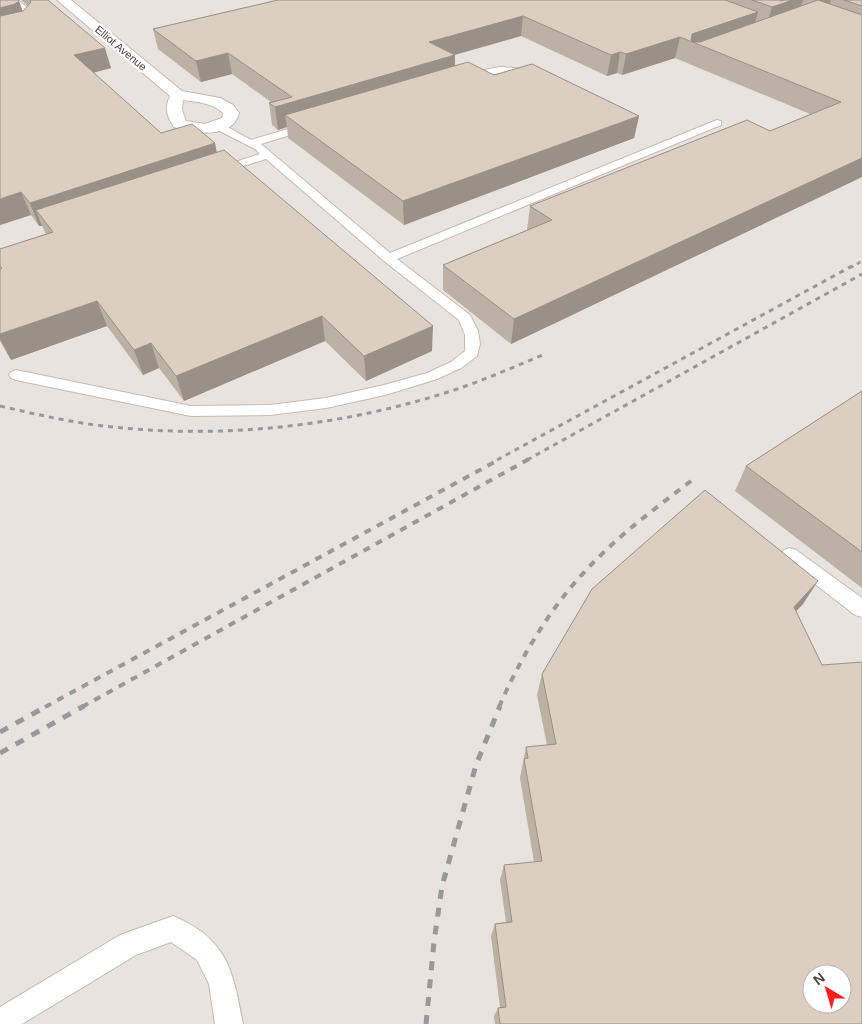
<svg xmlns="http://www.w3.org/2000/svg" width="862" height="1024" font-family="Helvetica,sans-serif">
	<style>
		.industrial { fill: #e9e3df; fill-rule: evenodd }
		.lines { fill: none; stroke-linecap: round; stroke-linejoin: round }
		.lane-casing { stroke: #c6bbaf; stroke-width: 2 }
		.street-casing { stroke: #c6bbaf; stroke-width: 2 }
		.lane { fill: #fff; fill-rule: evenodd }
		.street { fill: #fff; fill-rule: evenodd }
		.rail-far3 { stroke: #999; stroke-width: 2.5; stroke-dasharray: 4 4; stroke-linecap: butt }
		.rail-far2 { stroke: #999; stroke-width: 3; stroke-dasharray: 5 5; stroke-linecap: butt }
		.rail-far1 { stroke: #999; stroke-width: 4; stroke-dasharray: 7 7; stroke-linecap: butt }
		.rail { stroke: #999; stroke-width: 5; stroke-dasharray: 9 9; stroke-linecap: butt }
		.wall { fill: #bdb1a6 }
		.shaded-wall { fill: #9a9087 }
		.building { fill: #dccec1; stroke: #9a9087; fill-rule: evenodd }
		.labels { text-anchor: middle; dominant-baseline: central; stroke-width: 4.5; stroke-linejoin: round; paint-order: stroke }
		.far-street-label { font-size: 11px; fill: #4c4137; stroke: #fff }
	</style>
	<rect width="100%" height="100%" fill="#f6f1ea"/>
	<path class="industrial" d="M0,0H862V1024H0ZM812,974H842V1004H812Z"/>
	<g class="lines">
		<g class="lane-casing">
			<g id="lane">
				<path d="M9,0H18L31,11L36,20L29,29L0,36V30L23,25L28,20L25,14Z"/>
				<path d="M500,67L527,69L542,75L537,78C508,70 492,73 463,81L458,78L469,73Z"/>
				<path d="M717,120L721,121V125L397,259L470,315L478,331L480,344L477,356L461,368L437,379L385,395L326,408L270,415L191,416L16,380L11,378L9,375L11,372L16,370L191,406L270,405L326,398L384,385L427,373L451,362L465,351V335L459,320L384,261L266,159L221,173H213L211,171L213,169L260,154L255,149L214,128V124H222L251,140L305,124H313V128L261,144L390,253Z"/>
				<path d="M790,548L796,550L862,598V617L855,615L784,560L781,555L784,550Z"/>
				<path d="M173,916C228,939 233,971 243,1024H215L209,984L197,960L171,942L136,955L22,1024H0V1007L120,935Z"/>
			</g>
		</g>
		<g class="street-casing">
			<path id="street" d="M57,0H71L182,91L220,98L233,105L239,113C233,139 194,134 174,127C167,116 164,109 170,96ZM183,100C198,102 212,103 223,113L222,118L205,124L186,121L182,110Z"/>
		</g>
		<use href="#lane" class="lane"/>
		<use href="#street" class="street"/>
		<path class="rail-far3" d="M850,268L862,261"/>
		<g class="rail-far2">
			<path d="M0,406C35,414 69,422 104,426C214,439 329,428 435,396C473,385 509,369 545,354"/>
			<path d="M497,460L852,266"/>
			<path d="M527,460L862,274"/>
		</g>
		<g class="rail-far1">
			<path d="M45,707L500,459"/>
			<path d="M82,707L529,459"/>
			<path d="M499,707C523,652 556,598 600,556C628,528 660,505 691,481"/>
		</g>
		<g class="rail">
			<path d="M0,732L47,706"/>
			<path d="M0,753L84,706"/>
			<path d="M426,1024L434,942L442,886L476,765L500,706"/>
		</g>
	</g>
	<g class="wall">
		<path d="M21,0H48L111,68L93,73L161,133L217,152L432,351L366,381L325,341L184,401L159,368L143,375L107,326L11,360L0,341V249L46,234L42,226H39L31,215L0,225L23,11L28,6Z"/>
		<path d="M278,0H862V177L511,344L443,290V265L527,230L530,206L770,131L810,114L675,58L622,75L617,73L607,76L521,36L455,55V65L639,116L634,138L404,225L288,138L287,127L278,130L272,125L269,103L271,102L232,74L201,82L158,49L153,29Z"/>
		<path d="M862,391V588L735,491L746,466Z"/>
		<path d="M803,604L796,611L862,1024H495L494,1016L498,1008L500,1007L491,936L495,924L506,922L500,880L504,865L534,862L520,778L526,747L547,745L537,695L542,674Z"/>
	</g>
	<g class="shaded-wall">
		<path d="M793,0H803L797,16L766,27L772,7Z"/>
		<path d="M815,0H831L829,7L811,11Z"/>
		<path d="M19,1L26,20L0,28V8Z"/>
		<path d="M758,12L752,32L707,48L691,41L692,34Z"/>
		<path d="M523,16L521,36L429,62V42Z"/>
		<path d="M680,37L675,58L622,75L626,54Z"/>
		<path d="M105,48L111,68L80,76L74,55Z"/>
		<path d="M620,52L617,73L607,76L611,55Z"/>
		<path d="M228,53L232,74L201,82L196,61Z"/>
		<path d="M455,55V76L285,115L287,127L278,130L275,107Z"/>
		<path d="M639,116L634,138L404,225L403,201Z"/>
		<path d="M215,143L219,165L36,210L42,226H39L30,203Z"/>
		<path d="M862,158V177L511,344L514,319Z"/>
		<path d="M21,192L31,215L0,225V199Z"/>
		<path d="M97,301L107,326L11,360L0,339V334Z"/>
		<path d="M322,316L325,341L184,401L176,376Z"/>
		<path d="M433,326L432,351L366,381L364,356Z"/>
		<path d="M151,343L159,368L143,375L134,350Z"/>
		<path d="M818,581L803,604L779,629L794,607Z"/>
	</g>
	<g class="building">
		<path d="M0,0H18L19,1L15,4L0,8Z"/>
		<path d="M30,0H48L105,48L74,55L161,133L192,124L215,143L30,203L21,192L0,199V16L23,11L31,2Z"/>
		<path d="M278,0H725L758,12L692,34L691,40L693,42H700L818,0L862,15V158L514,319L443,265L552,220L530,206L747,120L770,131L841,102L680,37L626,54L620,52L611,55L523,16L429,42L455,55L275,107L269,103L292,97L228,53L196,61L153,29Z"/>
		<path d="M752,0H779L781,1L784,0H793L772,7Z"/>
		<path d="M844,0H862V6Z"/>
		<path d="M468,62L494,75L532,64L639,116L403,201L285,115Z"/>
		<path d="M224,150L433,326L364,356L322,316L176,376L151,343L134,350L97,301L0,334V269L2,268L0,266V249L53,232L36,210Z"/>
		<path d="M862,391V552L746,466Z"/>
		<path d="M705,490L818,581L794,607L822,665L862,662V1024H500L498,1008L506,1007L495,924L512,922L504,865L542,861L524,759L528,758L526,747L556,744L542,674L592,589ZM812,974H842V1004H812Z"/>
	</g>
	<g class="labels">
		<g class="far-street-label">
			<text transform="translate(121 48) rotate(40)">Elliot Avenue</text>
		</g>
	</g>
	<g transform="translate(827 989) rotate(322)"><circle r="24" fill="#ffffff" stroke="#b7b3af"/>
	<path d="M0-4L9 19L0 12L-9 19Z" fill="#ff1e19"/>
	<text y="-8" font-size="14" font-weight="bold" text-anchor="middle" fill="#4c4137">N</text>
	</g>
</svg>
